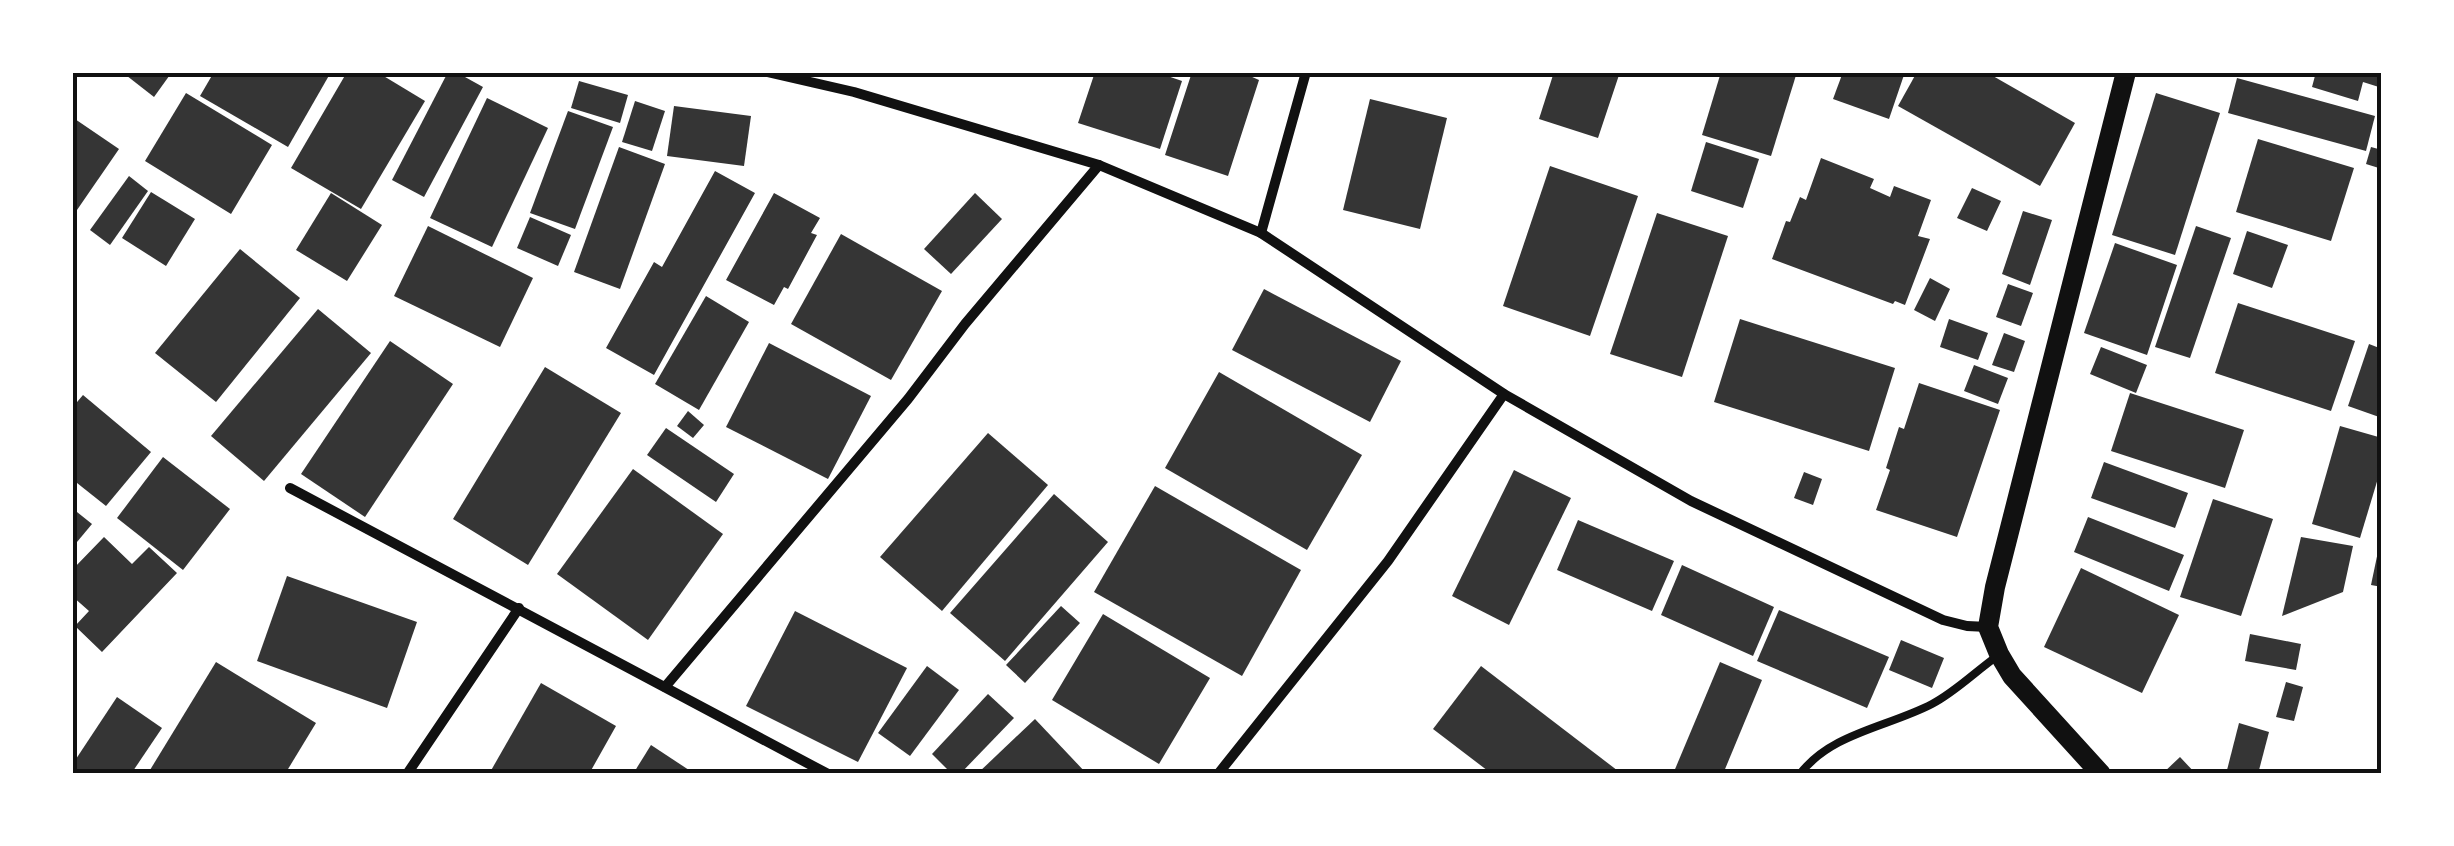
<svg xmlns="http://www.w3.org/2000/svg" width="2454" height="846" font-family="Montserrat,sans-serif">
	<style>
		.building { fill: #353535 }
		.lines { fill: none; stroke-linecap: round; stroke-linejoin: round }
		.service { stroke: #111; stroke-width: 8 }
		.minor { stroke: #111; stroke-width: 10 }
		.secondary { stroke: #111; stroke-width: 20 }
		.neatline { fill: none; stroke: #111; stroke-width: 4 }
	</style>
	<rect width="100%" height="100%" fill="#fff"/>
	<g class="building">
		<path d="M122,72H172L154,97Z"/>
		<path d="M214,72H331L288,147L200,96Z"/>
		<path d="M347,72H377L425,101L361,209L291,168Z"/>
		<path d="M448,72H456L483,87L424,197L392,180Z"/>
		<path d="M1095,72H1156L1182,81L1160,149L1078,123Z"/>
		<path d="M1192,72H1251L1250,76L1259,80L1228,176L1165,155Z"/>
		<path d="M1554,72H1620L1598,138L1539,119Z"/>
		<path d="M1721,72H1797L1771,156L1702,135Z"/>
		<path d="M1843,72H1905L1889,119L1833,99Z"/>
		<path d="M1917,72H1986L2075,123L2040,186L1898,106Z"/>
		<path d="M2316,72H2382V88L2363,82L2358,101L2312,87Z"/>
		<path d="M2237,78L2375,116L2366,151L2228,113Z"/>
		<path d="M579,81L628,95L620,123L571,108Z"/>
		<path d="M186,93L272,145L231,214L145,161Z"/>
		<path d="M2156,93L2220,113L2175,255L2112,235Z"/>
		<path d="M487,98L548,128L492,247L430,218Z"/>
		<path d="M1370,99L1447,118L1420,229L1343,210Z"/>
		<path d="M635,101L665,111L652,151L622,142Z"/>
		<path d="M674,106L751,116L744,166L667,156Z"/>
		<path d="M568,111L613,127L575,229L530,213Z"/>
		<path d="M72,117L119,149L77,210L72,208Z"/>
		<path d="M2258,139L2354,168L2331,241L2236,212Z"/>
		<path d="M1706,142L1759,159L1743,208L1691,191Z"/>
		<path d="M619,147L665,164L620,289L574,272Z"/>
		<path d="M2371,147L2382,150V169L2366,164Z"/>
		<path d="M1821,158L1874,179L1870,188L1890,197L1894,186L1931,200L1918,236L1930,239L1905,305L1895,301L1893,304L1772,259L1786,221L1790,222L1800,197L1806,200Z"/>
		<path d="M1550,166L1638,196L1590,336L1503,306Z"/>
		<path d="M715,171L755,193L654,375L606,348L654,262L662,267Z"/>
		<path d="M129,176L148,191L110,245L90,230Z"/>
		<path d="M1972,188L2001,201L1987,231L1957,218Z"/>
		<path d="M151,192L195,219L166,266L122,238Z"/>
		<path d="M331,193L382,225L347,281L296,250Z"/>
		<path d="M774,193L820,218L811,233L817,235L788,289L784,287L774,305L726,280Z"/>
		<path d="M975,193L1002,219L951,274L924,249Z"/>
		<path d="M2023,211L2052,220L2030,285L2002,274Z"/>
		<path d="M1657,213L1728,236L1682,377L1610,354Z"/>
		<path d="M530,217L571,235L558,266L517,248Z"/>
		<path d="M428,226L533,278L500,347L394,296Z"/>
		<path d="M2196,226L2231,238L2190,358L2155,347Z"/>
		<path d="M2247,231L2288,245L2272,288L2233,274Z"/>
		<path d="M841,234L942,291L891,380L791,324Z"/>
		<path d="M2115,243L2177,265L2147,355L2084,333Z"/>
		<path d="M240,249L300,298L216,402L155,353Z"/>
		<path d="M1930,278L1950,289L1935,321L1914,310Z"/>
		<path d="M2008,284L2033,293L2021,326L1996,317Z"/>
		<path d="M1264,289L1401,361L1370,422L1232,350Z"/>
		<path d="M706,296L749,322L699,410L655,384Z"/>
		<path d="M2238,303L2355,341L2331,411L2215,373Z"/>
		<path d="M318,309L371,353L264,481L211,436Z"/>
		<path d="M1740,319L1895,368L1869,451L1714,402Z"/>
		<path d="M1949,319L1988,333L1978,360L1940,347Z"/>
		<path d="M2004,333L2025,341L2014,372L1992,365Z"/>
		<path d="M390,341L453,384L365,517L301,474Z"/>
		<path d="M769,343L871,396L828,479L726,427Z"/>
		<path d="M2369,344L2382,349V418L2348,406Z"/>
		<path d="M2101,347L2147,365L2136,393L2090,374Z"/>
		<path d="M1974,365L2008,378L1998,404L1964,391Z"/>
		<path d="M545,367L621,413L528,565L453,519Z"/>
		<path d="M1219,372L1362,455L1307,550L1165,468Z"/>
		<path d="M1919,383L2000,410L1957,537L1876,510L1890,470L1886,468L1899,427L1904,429Z"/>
		<path d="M2130,393L2244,430L2225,488L2111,451Z"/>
		<path d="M83,395L151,452L106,506L72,479V408Z"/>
		<path d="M688,411L704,425L693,438L677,426Z"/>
		<path d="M2340,426L2382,438V465L2360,538L2312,524Z"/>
		<path d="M666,428L734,474L716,502L647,455Z"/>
		<path d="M988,433L1048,485L942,611L880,557Z"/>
		<path d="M163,457L230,509L183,570L117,518Z"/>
		<path d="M2104,462L2188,493L2175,528L2091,498Z"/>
		<path d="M633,469L723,534L648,640L557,574Z"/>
		<path d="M1514,470L1571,498L1509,625L1452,596Z"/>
		<path d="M1804,472L1822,479L1813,505L1794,498Z"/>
		<path d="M1155,486L1301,570L1242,676L1094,592Z"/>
		<path d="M1054,494L1108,542L1005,661L950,613Z"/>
		<path d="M2213,499L2273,519L2241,616L2180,597Z"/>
		<path d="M72,508L92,524L72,548Z"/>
		<path d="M2088,517L2184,555L2169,591L2074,552Z"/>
		<path d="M1578,520L1674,561L1652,611L1557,570Z"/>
		<path d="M104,537L132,564L149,547L177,573L102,652L75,626L89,611L72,596V570Z"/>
		<path d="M2301,537L2353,546L2343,592L2282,616Z"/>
		<path d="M2380,542H2382V587L2371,585Z"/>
		<path d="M1682,565L1774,607L1753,656L1661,615Z"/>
		<path d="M2081,568L2179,615L2142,693L2044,647Z"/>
		<path d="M287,576L417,622L387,708L257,661Z"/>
		<path d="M1061,606L1080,623L1025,683L1006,665Z"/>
		<path d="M1779,610L1889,657L1867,708L1757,661Z"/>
		<path d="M795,611L907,668L858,762L746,706Z"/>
		<path d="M1103,614L1210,678L1159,764L1052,700Z"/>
		<path d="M2250,634L2301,644L2296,670L2245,661Z"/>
		<path d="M1901,640L1944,658L1932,688L1889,670Z"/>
		<path d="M216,662L316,723L285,774H156L150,770Z"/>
		<path d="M1720,662L1762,680L1723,774H1673Z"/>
		<path d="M927,666L959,690L910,756L878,733Z"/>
		<path d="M1481,666L1622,774H1492L1433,729Z"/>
		<path d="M2286,682L2303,687L2294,721L2276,717Z"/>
		<path d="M541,683L616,726L589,774H489Z"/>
		<path d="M988,694L1014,718L960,774H952L932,754Z"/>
		<path d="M117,697L162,728L131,774H72V765Z"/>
		<path d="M1035,719L1087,774H977Z"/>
		<path d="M2239,723L2269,732L2258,774H2226Z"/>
		<path d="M651,745L695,774H633Z"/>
		<path d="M2180,757L2196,774H2162Z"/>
	</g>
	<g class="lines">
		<path class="service" d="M1800,774C1831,733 1888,727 1932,704C1955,692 1975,672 1996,657"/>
		<g class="minor">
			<path d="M767,72L854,92L1099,165L1261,233L1504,394L1691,501L1943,620L1967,626L1988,627"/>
			<path d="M1261,233L1306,72"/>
			<path d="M290,488L828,774"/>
			<path d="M665,687L908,399L965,324L1099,165"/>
			<path d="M407,774L519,608"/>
			<path d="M1218,774L1388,561L1504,394"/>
		</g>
		<path class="secondary" d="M2101,774L2012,676L1999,654L1988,627L1995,587L2126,72"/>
	</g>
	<rect width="2454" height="846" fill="none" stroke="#ffffff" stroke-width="150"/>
	<rect x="75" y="75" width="2304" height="696" class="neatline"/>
</svg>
